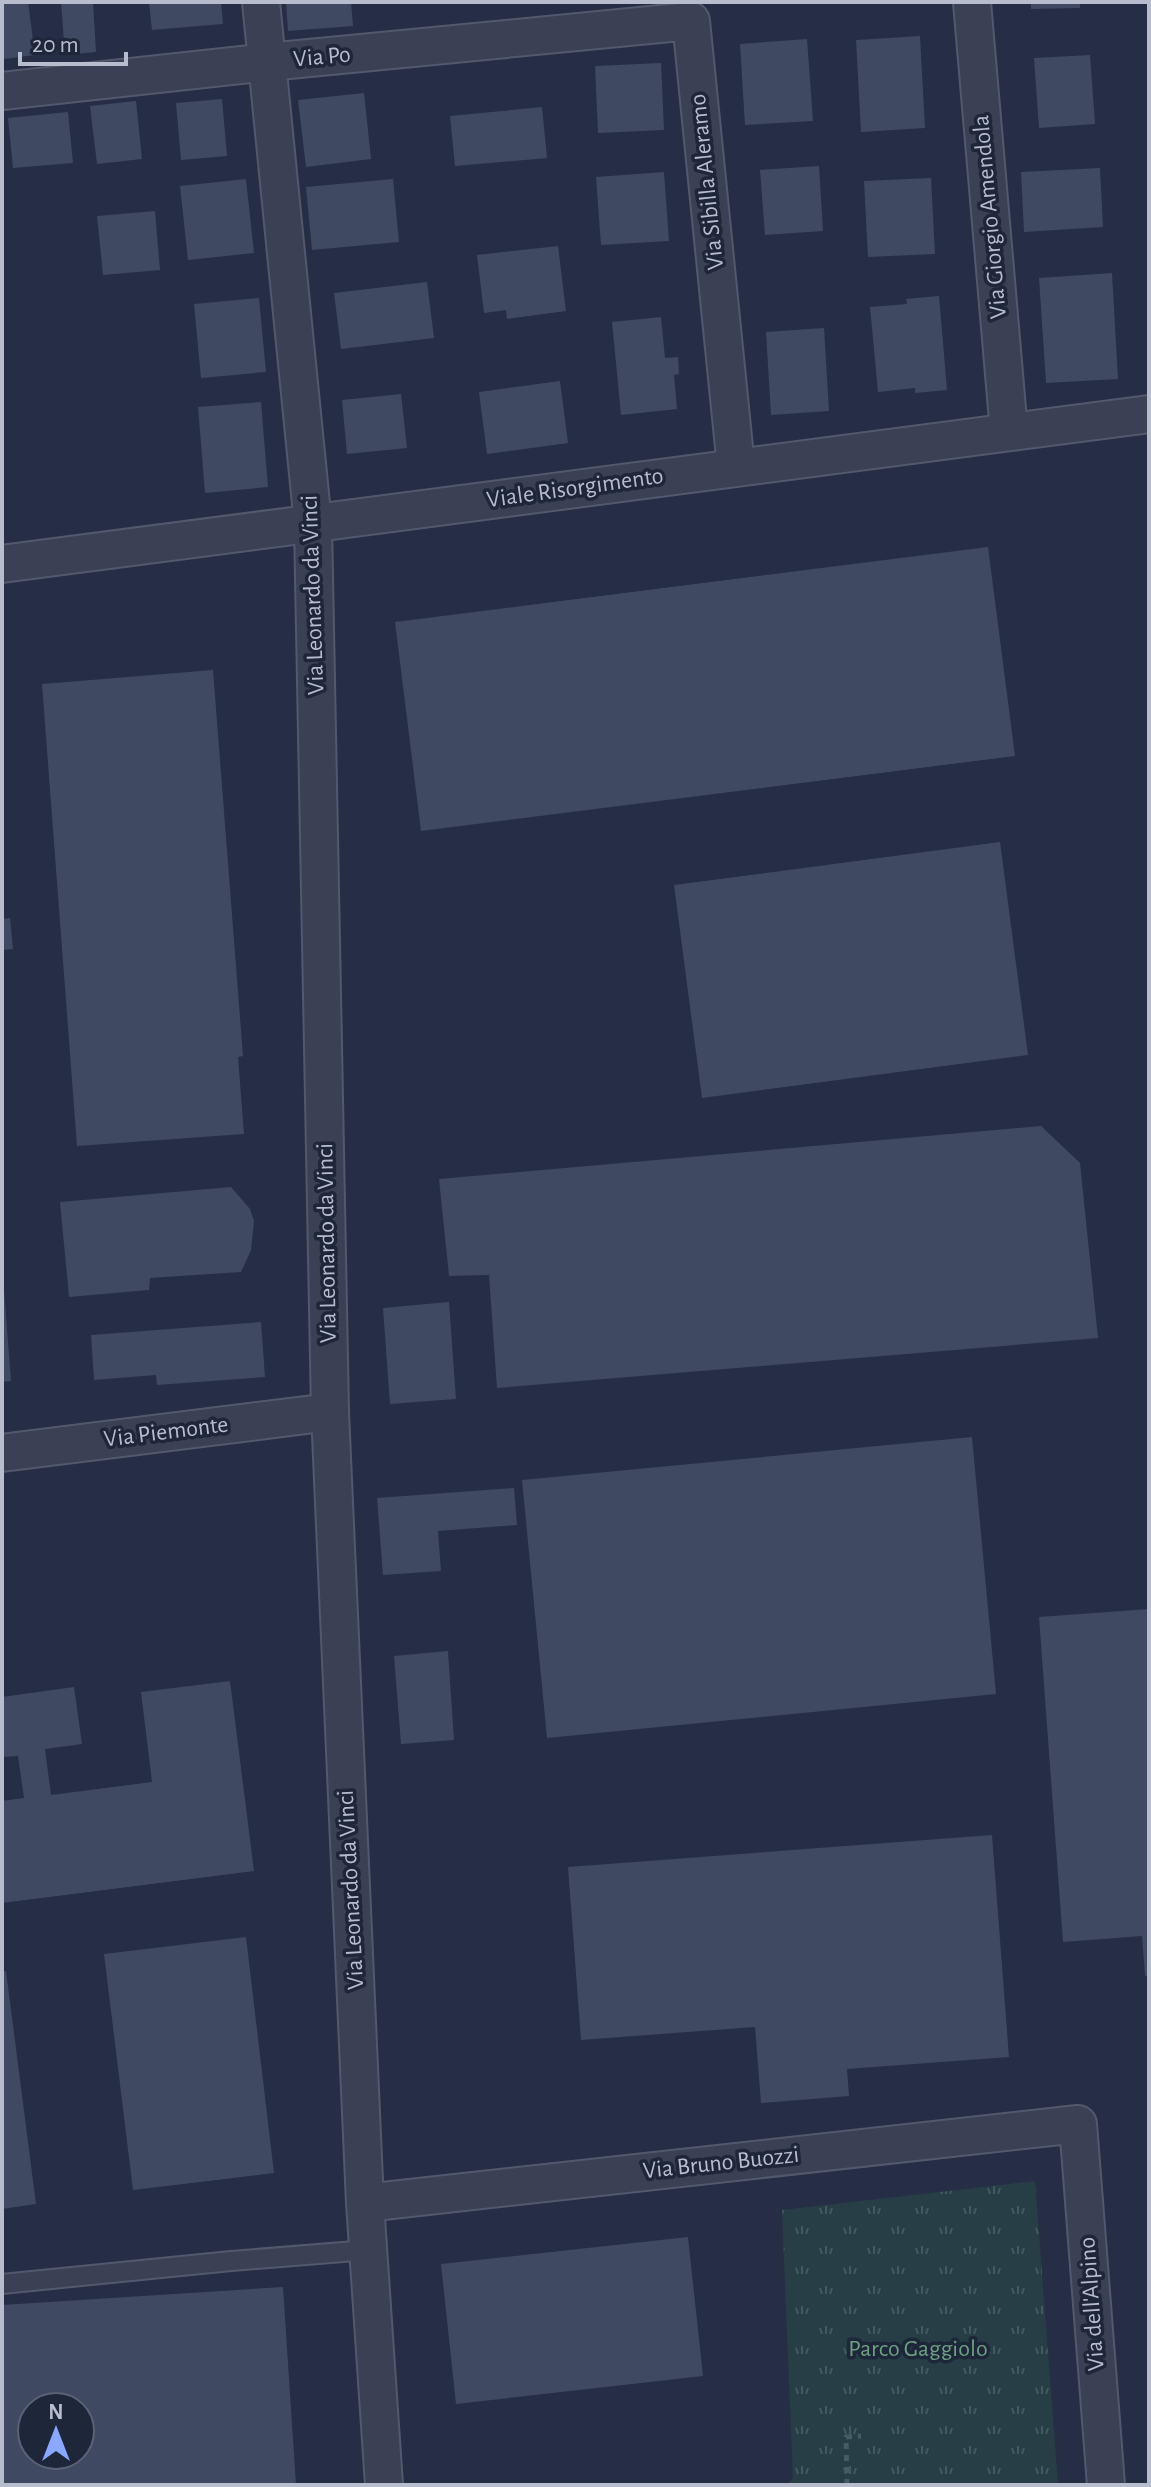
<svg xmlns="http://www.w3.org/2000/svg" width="1151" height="2487" font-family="'Alegreya Sans',sans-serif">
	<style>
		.park { fill: url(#park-tufts) }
		.building { fill: #3f4962; fill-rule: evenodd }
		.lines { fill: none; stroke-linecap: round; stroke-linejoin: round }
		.lane-casing { stroke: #53596c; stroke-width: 22 }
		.street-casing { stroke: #53596c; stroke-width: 40 }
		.path { stroke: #465b62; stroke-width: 5; stroke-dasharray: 6 6; stroke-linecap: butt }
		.lane { stroke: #3a4154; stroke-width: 18 }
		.street { stroke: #3a4154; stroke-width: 36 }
		.labels { text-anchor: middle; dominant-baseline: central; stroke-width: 7; stroke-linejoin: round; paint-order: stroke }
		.street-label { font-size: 24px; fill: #b8bdce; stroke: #1e263a }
		.park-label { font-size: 24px; fill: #6da080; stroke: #1e263a }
	</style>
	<defs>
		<pattern id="park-tufts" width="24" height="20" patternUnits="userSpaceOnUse" patternTransform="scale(2)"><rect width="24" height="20" fill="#273e46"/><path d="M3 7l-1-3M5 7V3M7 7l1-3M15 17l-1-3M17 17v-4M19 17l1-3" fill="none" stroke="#445860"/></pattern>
	</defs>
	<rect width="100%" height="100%" fill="#252e45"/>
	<path class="park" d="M1035,2181L1058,2485H787L793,2478L782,2210Z"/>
	<g class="building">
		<path d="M2,2H28L35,55L4,59Z"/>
		<path d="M61,2H93L96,52L65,55Z"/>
		<path d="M149,2H221L223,24L152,30Z"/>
		<path d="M286,2H351L353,26L288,31Z"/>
		<path d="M1031,2H1080V8L1031,9Z"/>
		<path d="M920,36L925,128L861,132L856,40Z"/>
		<path d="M807,39L813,121L745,125L740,44Z"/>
		<path d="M1090,55L1095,124L1039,128L1034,58Z"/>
		<path d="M661,63L664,130L598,133L595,66Z"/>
		<path d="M364,93L371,159L306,167L298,100Z"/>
		<path d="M222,99L227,156L181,160L176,103Z"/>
		<path d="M136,101L142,159L97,164L90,106Z"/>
		<path d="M542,107L547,158L455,166L450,116Z"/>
		<path d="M68,112L73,163L13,168L8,118Z"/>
		<path d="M819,166L823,231L765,235L760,170Z"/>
		<path d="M1100,168L1103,227L1024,232L1021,172Z"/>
		<path d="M664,172L669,241L601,245L596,177Z"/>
		<path d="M931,178L935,254L868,257L864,181Z"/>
		<path d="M246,179L254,253L188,260L180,186Z"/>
		<path d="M393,179L399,242L312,250L306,187Z"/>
		<path d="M155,211L160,270L103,275L97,216Z"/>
		<path d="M558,246L566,311L507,319L506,310L484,313L477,255Z"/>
		<path d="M1112,273L1118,379L1046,383L1039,278Z"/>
		<path d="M427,282L434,338L341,349L334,293Z"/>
		<path d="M939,296L947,390L915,393V388L878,392L870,307L907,304L906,299Z"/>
		<path d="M259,298L266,372L201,378L194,304Z"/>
		<path d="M661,317L665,358L678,357L679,374L674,375L677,409L621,415L612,322Z"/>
		<path d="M824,328L829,411L771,415L766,332Z"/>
		<path d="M560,381L568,443L487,454L479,392Z"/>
		<path d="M401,394L407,448L347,454L342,400Z"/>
		<path d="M261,402L268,487L205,493L198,407Z"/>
		<path d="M988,547L1015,756L421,831L395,622Z"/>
		<path d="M213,670L243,1056L238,1057L244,1134L77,1146L42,684Z"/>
		<path d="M1000,842L1028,1055L702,1098L674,885Z"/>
		<path d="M10,918L13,949L2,950V919Z"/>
		<path d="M1041,1126L1080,1163L1098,1338L497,1388L489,1275L449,1276L439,1179Z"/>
		<path d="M231,1187L250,1209L254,1221L251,1250L241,1272L150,1278L149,1290L69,1297L60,1202Z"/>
		<path d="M2,1290H4L11,1381L2,1382Z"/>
		<path d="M449,1302L456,1399L390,1404L383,1308Z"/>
		<path d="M261,1322L265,1377L157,1385L156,1375L94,1380L91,1335Z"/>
		<path d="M972,1437L996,1694L547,1738L522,1480Z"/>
		<path d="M514,1488L517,1525L438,1531L441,1571L383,1575L377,1498Z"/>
		<path d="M1149,1609V1975L1145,1976L1142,1936L1063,1942L1039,1617Z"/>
		<path d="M448,1651L454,1740L401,1744L394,1656Z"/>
		<path d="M230,1681L254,1871L2,1903V1801L24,1798L18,1756L2,1757V1697L74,1687L82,1744L45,1749L51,1795L152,1782L141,1692Z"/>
		<path d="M992,1835L1009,2057L847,2069L849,2096L761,2103L755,2027L581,2040L568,1867Z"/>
		<path d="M246,1937L274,2173L133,2190L104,1954Z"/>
		<path d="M6,1971L36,2204L2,2209V1972Z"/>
		<path d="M688,2237L703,2376L456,2404L441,2264Z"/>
		<path d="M283,2287L296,2485H2V2305ZM32,2407H80V2455H32Z"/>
	</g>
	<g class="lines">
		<g class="lane-casing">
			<path id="lane" d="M2,2284L231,2261L368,2250"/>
		</g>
		<g class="street-casing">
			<g id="street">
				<path d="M261,2L313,524L330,1412L365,2203L384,2485"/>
				<path d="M972,2L1009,432"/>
				<path d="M2,91L268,62L691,21L736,467"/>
				<path d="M2,564L1149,414"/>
				<path d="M2,1453L330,1412"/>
				<path d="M365,2203L1078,2124L1106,2485"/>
			</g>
		</g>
		<path class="path" d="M847,2485L846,2437L861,2436"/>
		<use href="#lane" class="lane"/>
		<use href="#street" class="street"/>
	</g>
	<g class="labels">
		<g class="street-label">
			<text transform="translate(322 57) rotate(-5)">Via Po</text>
			<text transform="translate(707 182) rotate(-96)">Via Sibilla Aleramo</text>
			<text transform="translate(990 217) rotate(-95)">Via Giorgio Amendola</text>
			<text transform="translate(575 488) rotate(-8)">Viale Risorgimento</text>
			<text transform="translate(313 595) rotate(-92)">Via Leonardo da Vinci</text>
			<text transform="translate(327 1243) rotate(-91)">Via Leonardo da Vinci</text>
			<text transform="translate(166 1432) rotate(-7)">Via Piemonte</text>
			<text transform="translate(351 1890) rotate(-93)">Via Leonardo da Vinci</text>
			<text transform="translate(721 2163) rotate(-6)">Via Bruno Buozzi</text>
			<text transform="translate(1092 2304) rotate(-94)">Via dell'Alpino</text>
		</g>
		<g class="park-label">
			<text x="918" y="2349">Parco Gaggiolo</text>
		</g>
	</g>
	<rect width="1151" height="2487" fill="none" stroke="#b8bdce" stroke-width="8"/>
	<g transform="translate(56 2431)"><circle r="38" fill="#1e263a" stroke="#5c6275" stroke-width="2"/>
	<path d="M0-6L14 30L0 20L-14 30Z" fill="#8ba8ff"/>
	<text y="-12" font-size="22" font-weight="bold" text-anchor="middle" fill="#b8bdce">N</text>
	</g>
	<path d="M20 52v12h106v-12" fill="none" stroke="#b8bdce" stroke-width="4"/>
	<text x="32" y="52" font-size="24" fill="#b8bdce" stroke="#1e263a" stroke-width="6" paint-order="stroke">20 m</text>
</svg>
